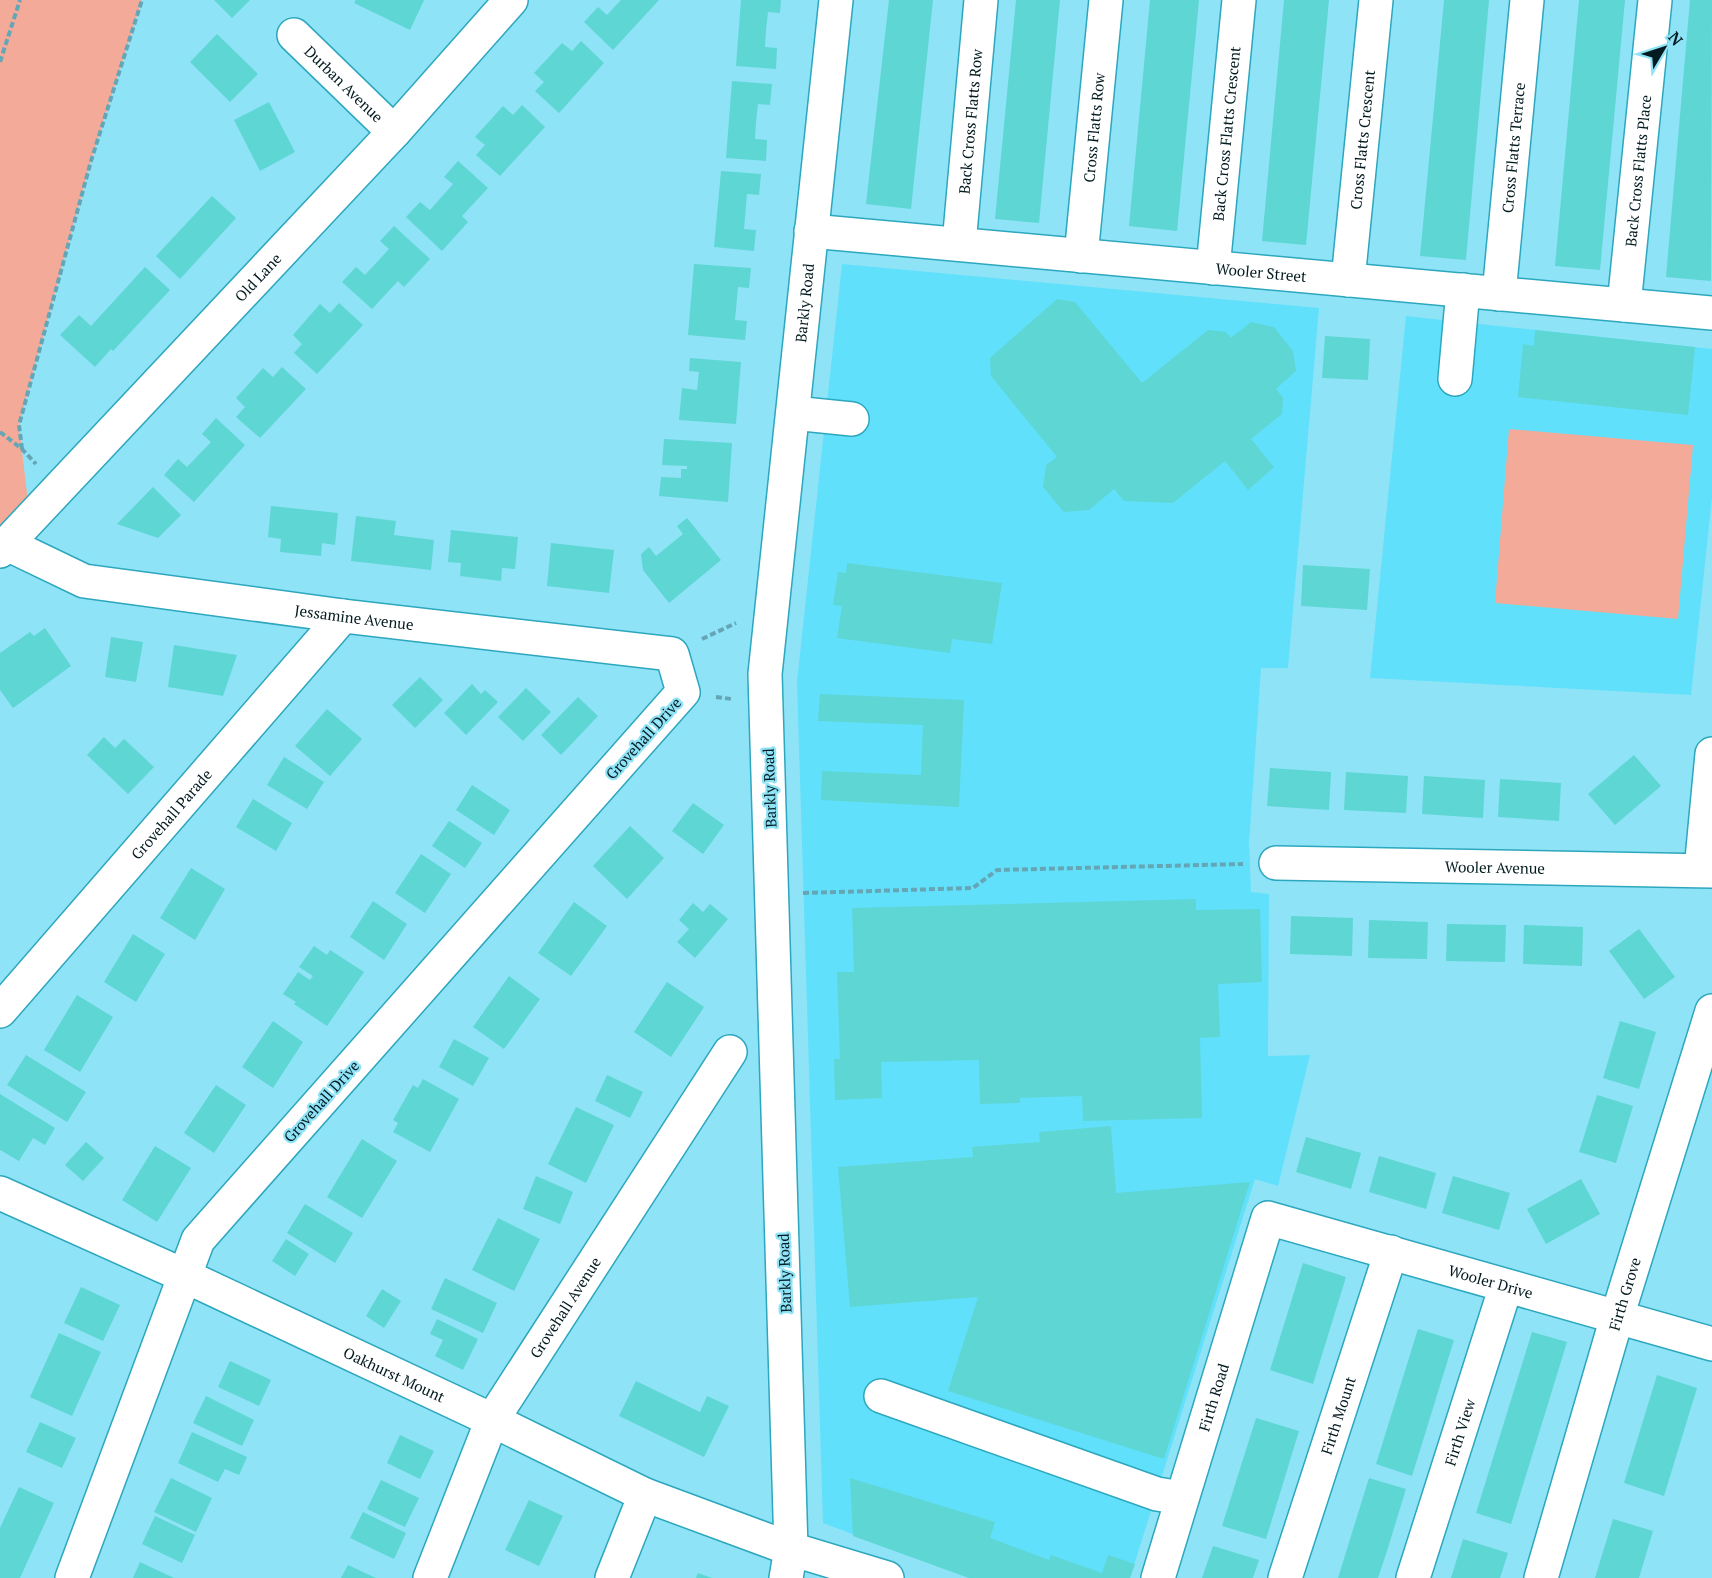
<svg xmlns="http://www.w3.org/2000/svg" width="1712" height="1578" font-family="'PT Serif',serif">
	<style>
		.built { fill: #61e0fb }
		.green { fill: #f4aa98 }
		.building { fill: #5ed6d4 }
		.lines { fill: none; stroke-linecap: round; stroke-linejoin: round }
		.minor-casing { stroke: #2ca7be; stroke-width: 36 }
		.path { stroke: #65a6b6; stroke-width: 4; stroke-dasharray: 6 3; stroke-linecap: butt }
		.minor { stroke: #fff; stroke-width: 33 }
		.labels { text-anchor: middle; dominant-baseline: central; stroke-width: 4.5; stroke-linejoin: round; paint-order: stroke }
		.street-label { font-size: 15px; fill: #031b20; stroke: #8fe3f7 }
	</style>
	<rect width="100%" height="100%" fill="#8fe3f7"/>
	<g class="built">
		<path d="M842,264L1319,308L1288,668H1261L1249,843L1251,892L1269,894L1268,1056L1310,1055L1278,1186L1255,1179L1130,1578H969L823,1523L797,682Z"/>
		<path d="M1406,316L1712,349V497L1691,695L1370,678Z"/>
	</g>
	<g class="green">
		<path d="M0,0H142L91,161L19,425L30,519L0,527Z"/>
		<path d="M1509,429L1693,445L1678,619L1495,603Z"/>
	</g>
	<g class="building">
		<path d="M214,0H250L232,18Z"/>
		<path d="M356,0H424L410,30L354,3Z"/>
		<path d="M621,0H659L613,50L584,22L598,7L607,15Z"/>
		<path d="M741,0H781L780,13L768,12L766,30L765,47L777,48L776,69L736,66Z"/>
		<path d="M889,0H933L911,209L866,204Z"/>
		<path d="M1016,0H1060L1039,223L995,219Z"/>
		<path d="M1150,0H1199L1177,231L1129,226Z"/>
		<path d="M1284,0H1329L1306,245L1262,241Z"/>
		<path d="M1444,0H1489L1466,260L1420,256Z"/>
		<path d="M1579,0H1625L1600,270L1555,266Z"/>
		<path d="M1690,0H1712L1711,281L1666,277Z"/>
		<path d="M217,34L258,74L230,102L190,62Z"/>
		<path d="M581,41L604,63L559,113L535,91L544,82L534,73L562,43L572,51Z"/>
		<path d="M732,81L772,84L770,105L758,104L756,122L755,139L767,140L766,161L726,158Z"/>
		<path d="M269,102L295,152L260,171L234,120Z"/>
		<path d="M522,105L545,127L500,176L476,155L485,145L475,137L503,106L513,115Z"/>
		<path d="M458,161L488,188L462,216L468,222L442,251L406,217L420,202L430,210L453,184L444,177Z"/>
		<path d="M721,171L761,174L759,195L747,194L744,229L756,230L754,251L714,247Z"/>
		<path d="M212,196L236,218L180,279L156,256Z"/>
		<path d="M394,226L430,259L404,287L398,281L372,309L342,282L356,267L365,275L389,249L380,241Z"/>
		<path d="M694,264L751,268L749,288L738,287L735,320L747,321L745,340L688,335Z"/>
		<path d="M145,267L170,290L113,351L111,349L95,367L60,335L79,315L91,326Z"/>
		<path d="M1057,299L1075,302L1142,383L1208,330L1226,332L1231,338L1251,322L1274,327L1293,351L1296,371L1276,389L1283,398L1282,414L1251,439L1274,467L1248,490L1225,461L1173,503L1124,501L1114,489L1089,510L1064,512L1043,487L1046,465L1057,457L991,376L990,358Z"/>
		<path d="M339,303L363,325L317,374L294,353L302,344L293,335L320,304L330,313Z"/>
		<path d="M1535,330L1695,347L1688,415L1518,397L1523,344L1534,346Z"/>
		<path d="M1325,336L1370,339L1368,380L1322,378Z"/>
		<path d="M690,358L741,362L736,424L679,420L682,388L697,390L699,372L689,371Z"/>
		<path d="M282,367L306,389L260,438L236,417L245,407L236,398L263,368L273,377Z"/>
		<path d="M216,418L245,445L194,502L164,475L178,459L187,467L211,442L202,434Z"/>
		<path d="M664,439L732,443L728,502L659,496L661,477L681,478V469H687V466L662,465Z"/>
		<path d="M153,487L181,515L158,538L117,524Z"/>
		<path d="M271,506L338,513L335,545L322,543L321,556L280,552L281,539L268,537Z"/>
		<path d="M356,516L396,521L394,535L434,540L431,570L351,561Z"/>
		<path d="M687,518L721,560L669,603L643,570L641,554L649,547L656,556L683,534L677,526Z"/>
		<path d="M451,530L518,537L515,569L502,568L501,581L460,576L461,563L448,562Z"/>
		<path d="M551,543L614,550L609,593L547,586Z"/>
		<path d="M847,563L1002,583L992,644L952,639L950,653L837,638L842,606L833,605L838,572L846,573Z"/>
		<path d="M1303,565L1370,569L1367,610L1301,606Z"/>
		<path d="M45,628L71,666L13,708L0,690V653L30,632L34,636Z"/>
		<path d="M111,637L143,642L136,682L105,677Z"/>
		<path d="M174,645L237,655L223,696L168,687Z"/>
		<path d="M420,677L443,700L415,728L392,705Z"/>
		<path d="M472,684L481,694L485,690L498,702L466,735L444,713Z"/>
		<path d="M526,688L551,712L523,741L498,717Z"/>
		<path d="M820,694L964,700L959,807L821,800L822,771L921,775L923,725L818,721Z"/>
		<path d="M578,697L598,716L561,755L541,735Z"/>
		<path d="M327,709L362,739L330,776L295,746Z"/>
		<path d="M104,737L115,748L124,739L154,767L128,794L87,755Z"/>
		<path d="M1634,755L1661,786L1615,825L1588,794Z"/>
		<path d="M284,757L324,782L307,809L267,785Z"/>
		<path d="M1270,768L1331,772L1329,810L1267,806Z"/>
		<path d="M1346,772L1408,776L1406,813L1344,810Z"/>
		<path d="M1424,776L1485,780L1483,818L1422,814Z"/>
		<path d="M1500,779L1561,783L1559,821L1498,817Z"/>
		<path d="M472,785L510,810L494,835L456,810Z"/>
		<path d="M253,799L292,823L276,851L236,827Z"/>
		<path d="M693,803L724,825L703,854L672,831Z"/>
		<path d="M449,821L482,843L465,868L432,846Z"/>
		<path d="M630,826L664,858L627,899L593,866Z"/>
		<path d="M421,854L451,874L425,913L395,893Z"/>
		<path d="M191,868L225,889L195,940L160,918Z"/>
		<path d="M1196,899V910L1260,909L1262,982L1218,984L1220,1037L1200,1038L1202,1118L1083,1121L1082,1096L1020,1098V1103L980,1104L979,1060L881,1062L882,1098L835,1100L834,1059H840L837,972H854L852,908Z"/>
		<path d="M373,901L407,924L384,960L350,937Z"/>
		<path d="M574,902L607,926L571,976L538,953Z"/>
		<path d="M693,903L703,912L710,904L728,919L695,958L677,942L689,929L679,920Z"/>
		<path d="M1291,916L1353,918L1352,956L1290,954Z"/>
		<path d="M1369,920L1428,922L1427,959L1368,958Z"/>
		<path d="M1447,924L1506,925L1505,962L1446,961Z"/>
		<path d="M1524,925L1583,927L1582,966L1523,964Z"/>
		<path d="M1639,929L1675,977L1644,999L1609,951Z"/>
		<path d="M133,934L165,954L136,1002L104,982Z"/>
		<path d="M314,946L327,955L330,950L364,972L327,1026L294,1004L296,1002L283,994L298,972L310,980L313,976L299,967Z"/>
		<path d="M509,976L540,999L504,1049L473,1027Z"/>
		<path d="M667,982L704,1007L671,1057L634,1032Z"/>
		<path d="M77,995L113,1017L80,1072L44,1050Z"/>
		<path d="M273,1021L303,1042L273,1088L242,1067Z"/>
		<path d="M1620,1021L1656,1032L1639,1089L1603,1078Z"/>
		<path d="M454,1039L489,1058L473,1086L439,1067Z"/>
		<path d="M26,1055L86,1092L67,1122L7,1085Z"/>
		<path d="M607,1075L643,1092L630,1118L595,1101Z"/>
		<path d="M423,1079L459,1099L430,1152L393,1132L398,1123L393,1120L413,1085L418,1088Z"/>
		<path d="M216,1085L246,1105L214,1153L184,1133Z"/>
		<path d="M0,1094L55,1128L45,1145L33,1138L19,1161L0,1150Z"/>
		<path d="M1597,1095L1633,1106L1616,1163L1579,1152Z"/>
		<path d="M576,1107L614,1125L586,1183L548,1164Z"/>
		<path d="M1111,1126L1116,1193L1250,1182L1164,1459L948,1391L978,1297L850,1307L838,1167L973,1157L972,1147L1040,1142L1039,1132Z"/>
		<path d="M1306,1137L1361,1153L1351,1189L1296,1172Z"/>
		<path d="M362,1139L397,1161L362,1218L327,1197Z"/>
		<path d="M86,1142L104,1158L83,1181L65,1165Z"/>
		<path d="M155,1146L191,1168L157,1222L122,1200Z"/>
		<path d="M1379,1156L1436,1173L1426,1209L1369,1192Z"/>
		<path d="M536,1176L573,1192L560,1224L523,1209Z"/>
		<path d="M1453,1176L1510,1193L1499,1230L1442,1213Z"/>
		<path d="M1581,1179L1600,1214L1546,1244L1527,1209Z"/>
		<path d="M305,1204L353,1233L335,1263L287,1233Z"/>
		<path d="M498,1218L540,1239L514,1291L472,1270Z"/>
		<path d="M286,1239L309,1254L295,1276L272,1261Z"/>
		<path d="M1303,1263L1346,1277L1313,1384L1270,1370Z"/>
		<path d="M445,1278L497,1303L483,1333L431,1309Z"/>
		<path d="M81,1287L120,1305L103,1341L64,1323Z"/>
		<path d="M382,1289L401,1301L384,1328L366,1316Z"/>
		<path d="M437,1319L478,1339L463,1370L435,1356L443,1340L430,1334Z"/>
		<path d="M1418,1329L1454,1340L1412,1476L1376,1464Z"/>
		<path d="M1532,1332L1567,1342L1511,1524L1476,1513Z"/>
		<path d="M59,1333L101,1352L72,1416L30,1397Z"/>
		<path d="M230,1361L271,1380L259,1406L218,1387Z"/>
		<path d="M1657,1375L1697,1388L1664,1496L1624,1483Z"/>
		<path d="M636,1381L700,1412L707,1396L729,1406L704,1457L619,1416Z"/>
		<path d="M206,1396L254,1420L242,1446L193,1423Z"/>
		<path d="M1256,1418L1299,1431L1266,1539L1222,1526Z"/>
		<path d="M40,1422L76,1438L62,1468L26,1452Z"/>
		<path d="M192,1432L247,1457L239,1475L225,1469L218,1482L178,1463Z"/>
		<path d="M400,1435L434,1451L420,1479L387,1463Z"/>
		<path d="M171,1478L212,1498L196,1532L154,1512Z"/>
		<path d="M850,1478L995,1522L990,1538L1049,1560L1051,1555L1102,1573L1108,1555L1135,1564L1130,1578H969L853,1536Z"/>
		<path d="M1369,1478L1406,1489L1387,1551L1378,1578H1338Z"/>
		<path d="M381,1480L419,1498L405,1527L367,1509Z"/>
		<path d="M19,1487L54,1503L20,1578H0V1528Z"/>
		<path d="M529,1500L563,1516L539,1566L505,1550Z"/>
		<path d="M363,1512L406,1533L394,1559L350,1538Z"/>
		<path d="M155,1516L195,1535L182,1563L142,1544Z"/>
		<path d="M1613,1519L1653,1531L1639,1578H1595Z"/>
		<path d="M1463,1539L1508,1553L1500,1578H1451Z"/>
		<path d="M1213,1546L1259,1560L1253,1578H1202Z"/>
		<path d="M140,1562L174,1578H133Z"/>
		<path d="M348,1565L376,1578H341Z"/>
		<path d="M698,1573L712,1578H696Z"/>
	</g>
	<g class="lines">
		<g class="minor-casing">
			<g id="minor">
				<path id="s1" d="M294,35L394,132"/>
				<path id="s2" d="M811,231L1712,313"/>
				<path id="s3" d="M959,244L981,0"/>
				<path id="s4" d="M1081,256L1106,0"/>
				<path id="s5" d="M1213,268L1239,0"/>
				<path id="s6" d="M1348,280L1376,0"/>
				<path id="s7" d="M1499,294L1527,0"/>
				<path id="s8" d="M1624,305L1655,0"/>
				<path d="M1455,379L1463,290"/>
				<path d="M793,413L852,419"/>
				<path id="s9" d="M7,544L84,581L343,616L672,654L683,692L198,1240L72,1578"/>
				<path id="s10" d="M0,551L394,132L511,0"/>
				<path id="s11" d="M1276,863L1712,871"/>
				<path d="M1701,870L1712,754"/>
				<path id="s12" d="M0,1011L343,616"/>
				<path id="s13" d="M0,1193L185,1276L492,1420L645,1495L791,1549L887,1578"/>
				<path d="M881,1396L1157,1494L1182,1498"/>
				<path id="s14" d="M430,1578L492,1420L730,1052"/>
				<path d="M612,1578L645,1495"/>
				<path id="s15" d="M786,1578L791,1549L765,674L836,0"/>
				<path id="s16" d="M1158,1578L1268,1218L1712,1344"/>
				<path id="s17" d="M1285,1578L1391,1252"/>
				<path id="s18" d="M1413,1578L1506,1286"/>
				<path id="s19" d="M1541,1578L1617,1317L1712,1011"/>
			</g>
		</g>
		<g class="path">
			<path d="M0,62L20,0"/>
			<path d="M0,432L22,449L36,464"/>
			<path d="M22,449L19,425L91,161L142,0"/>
			<path d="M702,639L736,623"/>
			<path d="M716,697L732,699"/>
			<path d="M803,893L973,888L997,870L1243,864"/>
		</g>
		<use href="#minor" class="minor"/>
	</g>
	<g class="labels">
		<g class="street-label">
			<text stroke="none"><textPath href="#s1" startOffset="70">Durban Avenue</textPath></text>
			<text stroke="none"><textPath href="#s3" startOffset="123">Back Cross Flatts Row</textPath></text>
			<text stroke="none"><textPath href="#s4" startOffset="129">Cross Flatts Row</textPath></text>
			<text stroke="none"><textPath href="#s5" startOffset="135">Back Cross Flatts Crescent</textPath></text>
			<text stroke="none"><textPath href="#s6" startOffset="141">Cross Flatts Crescent</textPath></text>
			<text stroke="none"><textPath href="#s7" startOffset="147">Cross Flatts Terrace</textPath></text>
			<text stroke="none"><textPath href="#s8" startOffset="135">Back Cross Flatts Place</textPath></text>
			<text stroke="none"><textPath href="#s2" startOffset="452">Wooler Street</textPath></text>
			<text stroke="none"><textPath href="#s10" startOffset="376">Old Lane</textPath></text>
			<text stroke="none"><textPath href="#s15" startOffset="1278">Barkly Road</textPath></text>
			<text stroke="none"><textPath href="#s9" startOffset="358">Jessamine Avenue</textPath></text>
			<text transform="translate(643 738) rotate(-48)">Grovehall Drive</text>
			<text transform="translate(769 788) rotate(-92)">Barkly Road</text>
			<text stroke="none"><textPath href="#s12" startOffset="261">Grovehall Parade</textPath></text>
			<text stroke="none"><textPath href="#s11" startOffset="219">Wooler Avenue</textPath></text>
			<text transform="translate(321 1101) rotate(-48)">Grovehall Drive</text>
			<text transform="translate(784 1273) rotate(-92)">Barkly Road</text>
			<text stroke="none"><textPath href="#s16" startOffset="608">Wooler Drive</textPath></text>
			<text stroke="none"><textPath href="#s19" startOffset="296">Firth Grove</textPath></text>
			<text stroke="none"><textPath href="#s14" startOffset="304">Grovehall Avenue</textPath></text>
			<text stroke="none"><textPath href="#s13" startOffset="434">Oakhurst Mount</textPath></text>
			<text stroke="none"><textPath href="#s16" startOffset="189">Firth Road</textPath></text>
			<text stroke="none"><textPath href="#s17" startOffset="171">Firth Mount</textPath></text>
			<text stroke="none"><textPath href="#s18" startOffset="153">Firth View</textPath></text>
		</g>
	</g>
	<g transform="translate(1664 48) rotate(51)" stroke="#8fe3f7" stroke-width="4.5" paint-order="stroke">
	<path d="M0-4.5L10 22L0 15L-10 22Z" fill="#031b20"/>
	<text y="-9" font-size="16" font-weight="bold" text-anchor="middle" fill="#031b20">N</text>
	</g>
</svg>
